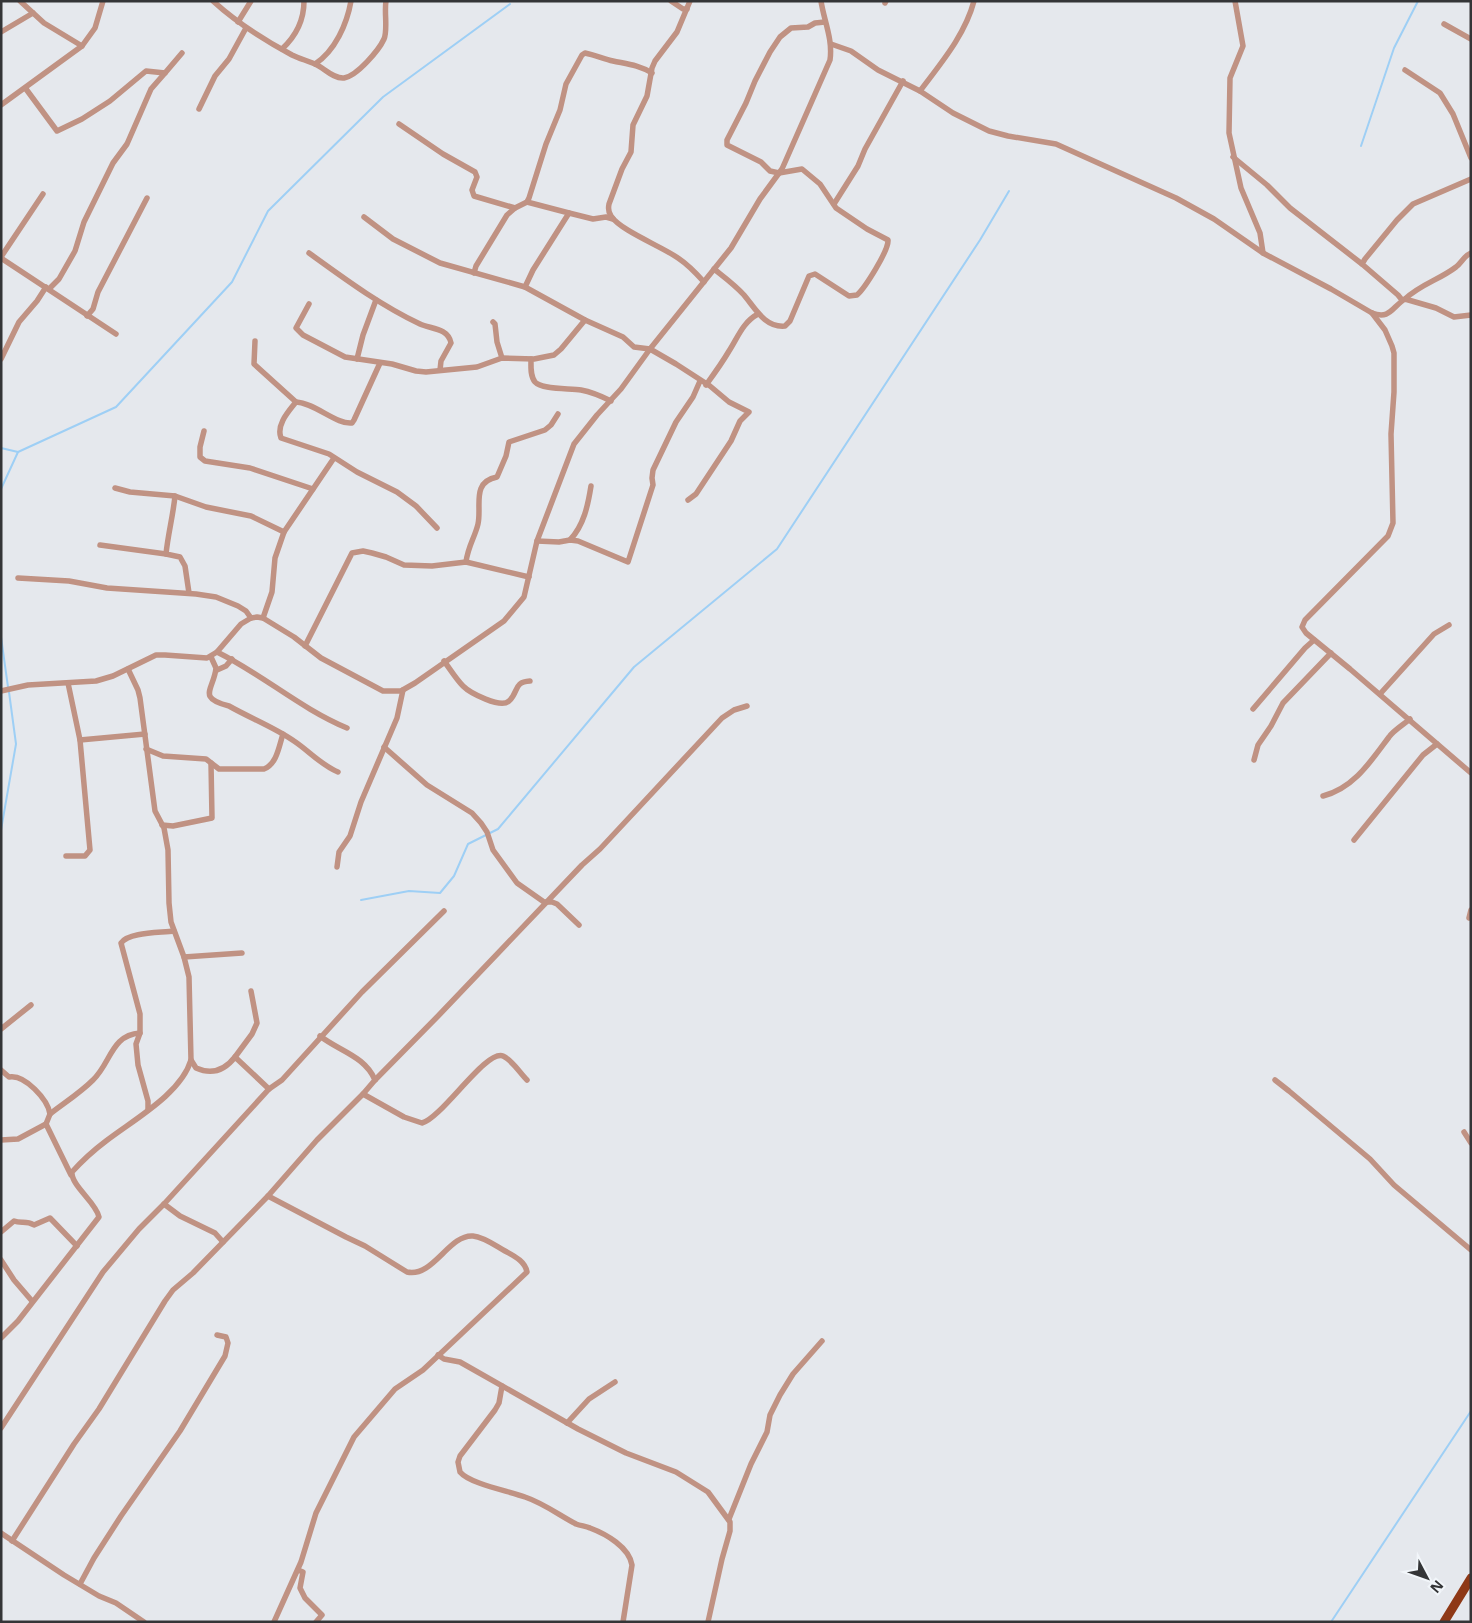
<svg xmlns="http://www.w3.org/2000/svg" width="1472" height="1623" font-family="'Noto Sans',sans-serif">
	<style>
		.lines { fill: none; stroke-linecap: round; stroke-linejoin: round }
		.stream { stroke: #9ecff5; stroke-width: 2 }
		.minor { stroke: #c09283; stroke-width: 5.5 }
		.trunk { stroke: #8e3816; stroke-width: 9 }
	</style>
	<rect width="100%" height="100%" fill="#e5e8ed"/>
	<g class="lines">
		<g class="stream">
			<path d="M1361,146L1394,48L1418,1"/>
			<path d="M1,448L18,452"/>
			<path d="M1,489L18,452L116,407L232,282L268,211L383,97L510,4"/>
			<path d="M1,637L8,687"/>
			<path d="M1,830L16,744L9,692"/>
			<path d="M490,833L498,829L634,667L777,549L980,240L1009,191"/>
			<path d="M361,900L409,891L440,893L454,876L468,844L486,835"/>
			<path d="M1331,1622L1471,1411"/>
		</g>
		<g class="minor">
			<path d="M20,1L44,23L82,46"/>
			<path d="M213,1C237,23 264,40 292,55C300,59 309,61 317,65C325,69 334,79 344,78C357,76 379,50 384,39C388,30 384,12 386,1"/>
			<path d="M671,1L683,9H687"/>
			<path d="M690,1L677,32L655,61L652,68L647,96L633,125L631,152L622,169L609,204C608,209 608,212 611,216C621,231 661,246 678,258C687,264 696,273 704,282"/>
			<path d="M1235,1L1243,46L1230,78L1229,133L1241,188L1260,233L1263,253"/>
			<path d="M885,3L886,1"/>
			<path d="M238,22L251,1"/>
			<path d="M1444,24L1471,39"/>
			<path d="M1,32L33,13"/>
			<path d="M831,44L851,51L878,70L920,91L953,113L989,131L1008,136L1056,144L1176,198L1214,219L1263,253L1331,289L1372,313C1390,320 1392,307 1405,299L1436,308L1454,317L1471,315"/>
			<path d="M282,49C296,36 304,21 304,1"/>
			<path d="M315,64C335,51 347,24 351,1"/>
			<path d="M1405,70L1440,93L1453,114L1471,158"/>
			<path d="M26,89L57,131L82,119L110,101L146,71L165,73L182,53"/>
			<path d="M920,91C941,63 965,35 974,1"/>
			<path d="M1,105L82,46L95,28L103,1"/>
			<path d="M199,109L215,76L229,59L246,28"/>
			<path d="M399,124L443,154L475,172L477,177L472,190L474,196L515,208"/>
			<path d="M1233,157L1267,185L1290,208L1362,264"/>
			<path d="M834,204L858,166L865,149L903,81"/>
			<path d="M569,213L593,219L606,217L613,219"/>
			<path d="M364,217L393,239L440,263L525,287L585,320L623,337L634,347L650,349L676,364L710,386L729,402L749,412L740,421L731,441L696,494L688,500"/>
			<path d="M309,253C345,279 380,305 420,324C431,329 448,328 451,343L441,361L440,370"/>
			<path d="M1,257L43,194"/>
			<path d="M1,258L116,334"/>
			<path d="M714,269C724,277 735,285 744,295C755,308 765,328 785,326L790,321L809,276L815,274L849,296L857,295C865,288 889,250 888,240L867,229L836,208L820,184L802,169L779,173L770,171L761,162L727,145V140L746,103L755,81L770,52L780,37L791,28L808,27L815,23L825,22"/>
			<path d="M474,273L476,266L507,215L515,208L527,202L529,198L546,144L560,110L566,84L582,55L585,53C595,55 604,59 613,61C627,64 639,65 652,73"/>
			<path d="M525,287L533,270L569,213L527,202"/>
			<path d="M49,289L59,279L75,251L84,222L113,163L127,144L151,89L165,73"/>
			<path d="M1405,299C1421,284 1439,280 1456,267C1462,262 1464,256 1471,253"/>
			<path d="M1402,300L1398,295L1362,264L1365,259L1397,220L1413,204L1471,179"/>
			<path d="M309,304L296,328L303,335L345,357L392,364L416,371L426,372L477,367L502,358L534,359L554,355L561,349L585,320"/>
			<path d="M1372,313L1385,330L1392,346L1394,353V392L1391,434L1393,523L1388,536L1305,620L1302,627L1306,633L1350,669L1471,773"/>
			<path d="M87,316L93,309L98,292L147,198"/>
			<path d="M493,322L495,324L497,342L502,358"/>
			<path d="M255,341L254,364L296,402C315,403 337,425 352,423L354,420L380,363"/>
			<path d="M1,359L19,322L37,301L46,287"/>
			<path d="M357,359L363,335L376,300"/>
			<path d="M531,359C531,366 530,376 535,382C542,390 571,388 581,390C592,392 601,396 611,401"/>
			<path d="M706,385C714,374 722,363 729,351C738,337 743,322 758,314"/>
			<path d="M296,402C288,412 276,425 281,438L329,454L357,472L397,492L416,506L437,528"/>
			<path d="M204,431L200,447V457L205,461L250,468L313,489"/>
			<path d="M115,488L130,492L175,496C173,516 168,534 166,554L180,557L185,566L189,593"/>
			<path d="M175,496L206,507L251,516L284,532"/>
			<path d="M570,540C584,525 588,505 591,486"/>
			<path d="M537,541L559,542L570,540L578,541L628,562L653,485L652,478L653,470L676,422L693,397L700,381"/>
			<path d="M100,545L166,554"/>
			<path d="M466,562C468,546 475,537 478,524C482,506 471,482 497,477L506,456L509,442L545,430L551,425L558,414"/>
			<path d="M18,578L69,581L107,588L196,594L216,597L238,606L246,611L251,618"/>
			<path d="M263,618L272,592L275,558L284,532L334,458"/>
			<path d="M305,646L352,553L363,551L372,553L386,557L404,565L432,566L466,562L529,577"/>
			<path d="M217,652C262,674 301,709 347,728"/>
			<path d="M211,657L216,668C214,689 196,698 229,706C250,718 274,727 294,741C309,751 321,765 338,772"/>
			<path d="M444,661C450,669 456,679 463,686C470,693 501,709 509,701C519,692 513,682 530,681"/>
			<path d="M217,670L226,666L232,659"/>
			<path d="M1,691L28,685L96,681L113,676L156,655H165L207,658L217,652L241,624L251,618L257,617L263,618L294,637L321,658L383,691H401L415,683L504,621L524,597L537,541L574,444L597,415L621,389L650,349L731,248L760,199L782,169L830,60C833,39 824,21 821,1"/>
			<path d="M1380,694L1434,634L1449,625"/>
			<path d="M1253,709L1305,648L1314,640"/>
			<path d="M80,740L145,734"/>
			<path d="M384,747L427,785L472,813L481,823L487,832L493,850L517,883L544,902H552L557,904L579,925"/>
			<path d="M146,749L163,756L206,759L219,769H264C277,764 279,746 283,734"/>
			<path d="M1254,760L1258,745L1271,726L1283,703L1331,653"/>
			<path d="M1323,796C1354,788 1371,761 1389,737C1394,730 1403,725 1410,719"/>
			<path d="M162,825L173,826L212,818L211,763"/>
			<path d="M1354,840L1423,755L1437,744"/>
			<path d="M66,856H85L90,850L80,740L68,683"/>
			<path d="M337,867L339,852L350,836L361,802L397,718L403,690"/>
			<path d="M1469,918L1471,910"/>
			<path d="M184,957L242,953"/>
			<path d="M1,1029L31,1005"/>
			<path d="M320,1036C339,1051 365,1056 375,1080"/>
			<path d="M235,1057L252,1034L257,1023L251,991"/>
			<path d="M191,1060L196,1068C212,1075 225,1070 235,1057L269,1089"/>
			<path d="M1,1070L9,1077C25,1074 48,1100 50,1114L46,1124L71,1175"/>
			<path d="M1275,1080L1289,1091L1370,1159L1394,1185L1471,1250"/>
			<path d="M363,1094L404,1117L422,1123C442,1118 486,1049 503,1056C512,1060 520,1073 527,1080"/>
			<path d="M148,1110V1101L138,1065L136,1044L140,1033V1014L121,943C129,932 160,933 174,931"/>
			<path d="M50,1114C64,1103 80,1093 93,1080C111,1063 111,1035 140,1033"/>
			<path d="M1464,1132L1471,1143"/>
			<path d="M1,1140L18,1139L46,1124"/>
			<path d="M268,1196L346,1237L365,1246L407,1272C433,1278 449,1234 473,1236C484,1237 496,1246 505,1251C514,1256 525,1261 527,1272L423,1370L395,1389L354,1437L316,1513L301,1562L274,1622"/>
			<path d="M164,1204L180,1216L215,1233L223,1242"/>
			<path d="M1,1232L14,1221C21,1224 26,1220 34,1225L50,1218L77,1246"/>
			<path d="M1,1260L14,1280L32,1301"/>
			<path d="M1,1338L18,1321L99,1217C96,1202 71,1186 72,1172C82,1161 94,1150 106,1141C133,1120 181,1094 191,1060L189,977L184,957L171,922L169,903L168,850L164,828L155,811L140,698L138,690L128,669"/>
			<path d="M438,1355L444,1359L460,1362L578,1429L626,1453L676,1472L708,1492L730,1522V1531L722,1559L708,1622"/>
			<path d="M502,1386L499,1403L495,1410L460,1456L458,1462L460,1472C470,1484 509,1491 525,1497C543,1503 559,1515 576,1524C581,1526 586,1526 590,1528C606,1534 629,1547 632,1565L623,1622"/>
			<path d="M567,1423L589,1399L615,1382"/>
			<path d="M1,1428L103,1272L139,1229L164,1204L269,1089L282,1080L362,992L444,911"/>
			<path d="M729,1519L751,1464L767,1432L770,1415L780,1395L793,1374L822,1341"/>
			<path d="M1,1533L64,1575L99,1596L116,1603L144,1622"/>
			<path d="M12,1541L74,1444L99,1409L165,1301L173,1290L193,1273L268,1196L317,1140L363,1094L375,1080L439,1015L582,865L600,849L722,718L734,710L747,706"/>
			<path d="M298,1570L303,1572L300,1588L305,1598L322,1615L316,1622"/>
			<path d="M80,1584L94,1558L121,1516L180,1431L225,1356L228,1343L226,1337L217,1335"/>
		</g>
		<path class="trunk" d="M1444,1622L1471,1578"/>
	</g>
	<rect width="1472" height="1623" fill="none" stroke="#343537" stroke-width="5"/>
	<g transform="translate(1427 1578) rotate(131)" stroke="#f2f6fa" stroke-width="4" paint-order="stroke">
	<path d="M0-4L9 19L0 12L-9 19Z" fill="#343537"/>
	<text y="-8" font-size="14" font-weight="bold" text-anchor="middle" fill="#343537">N</text>
	</g>
</svg>
